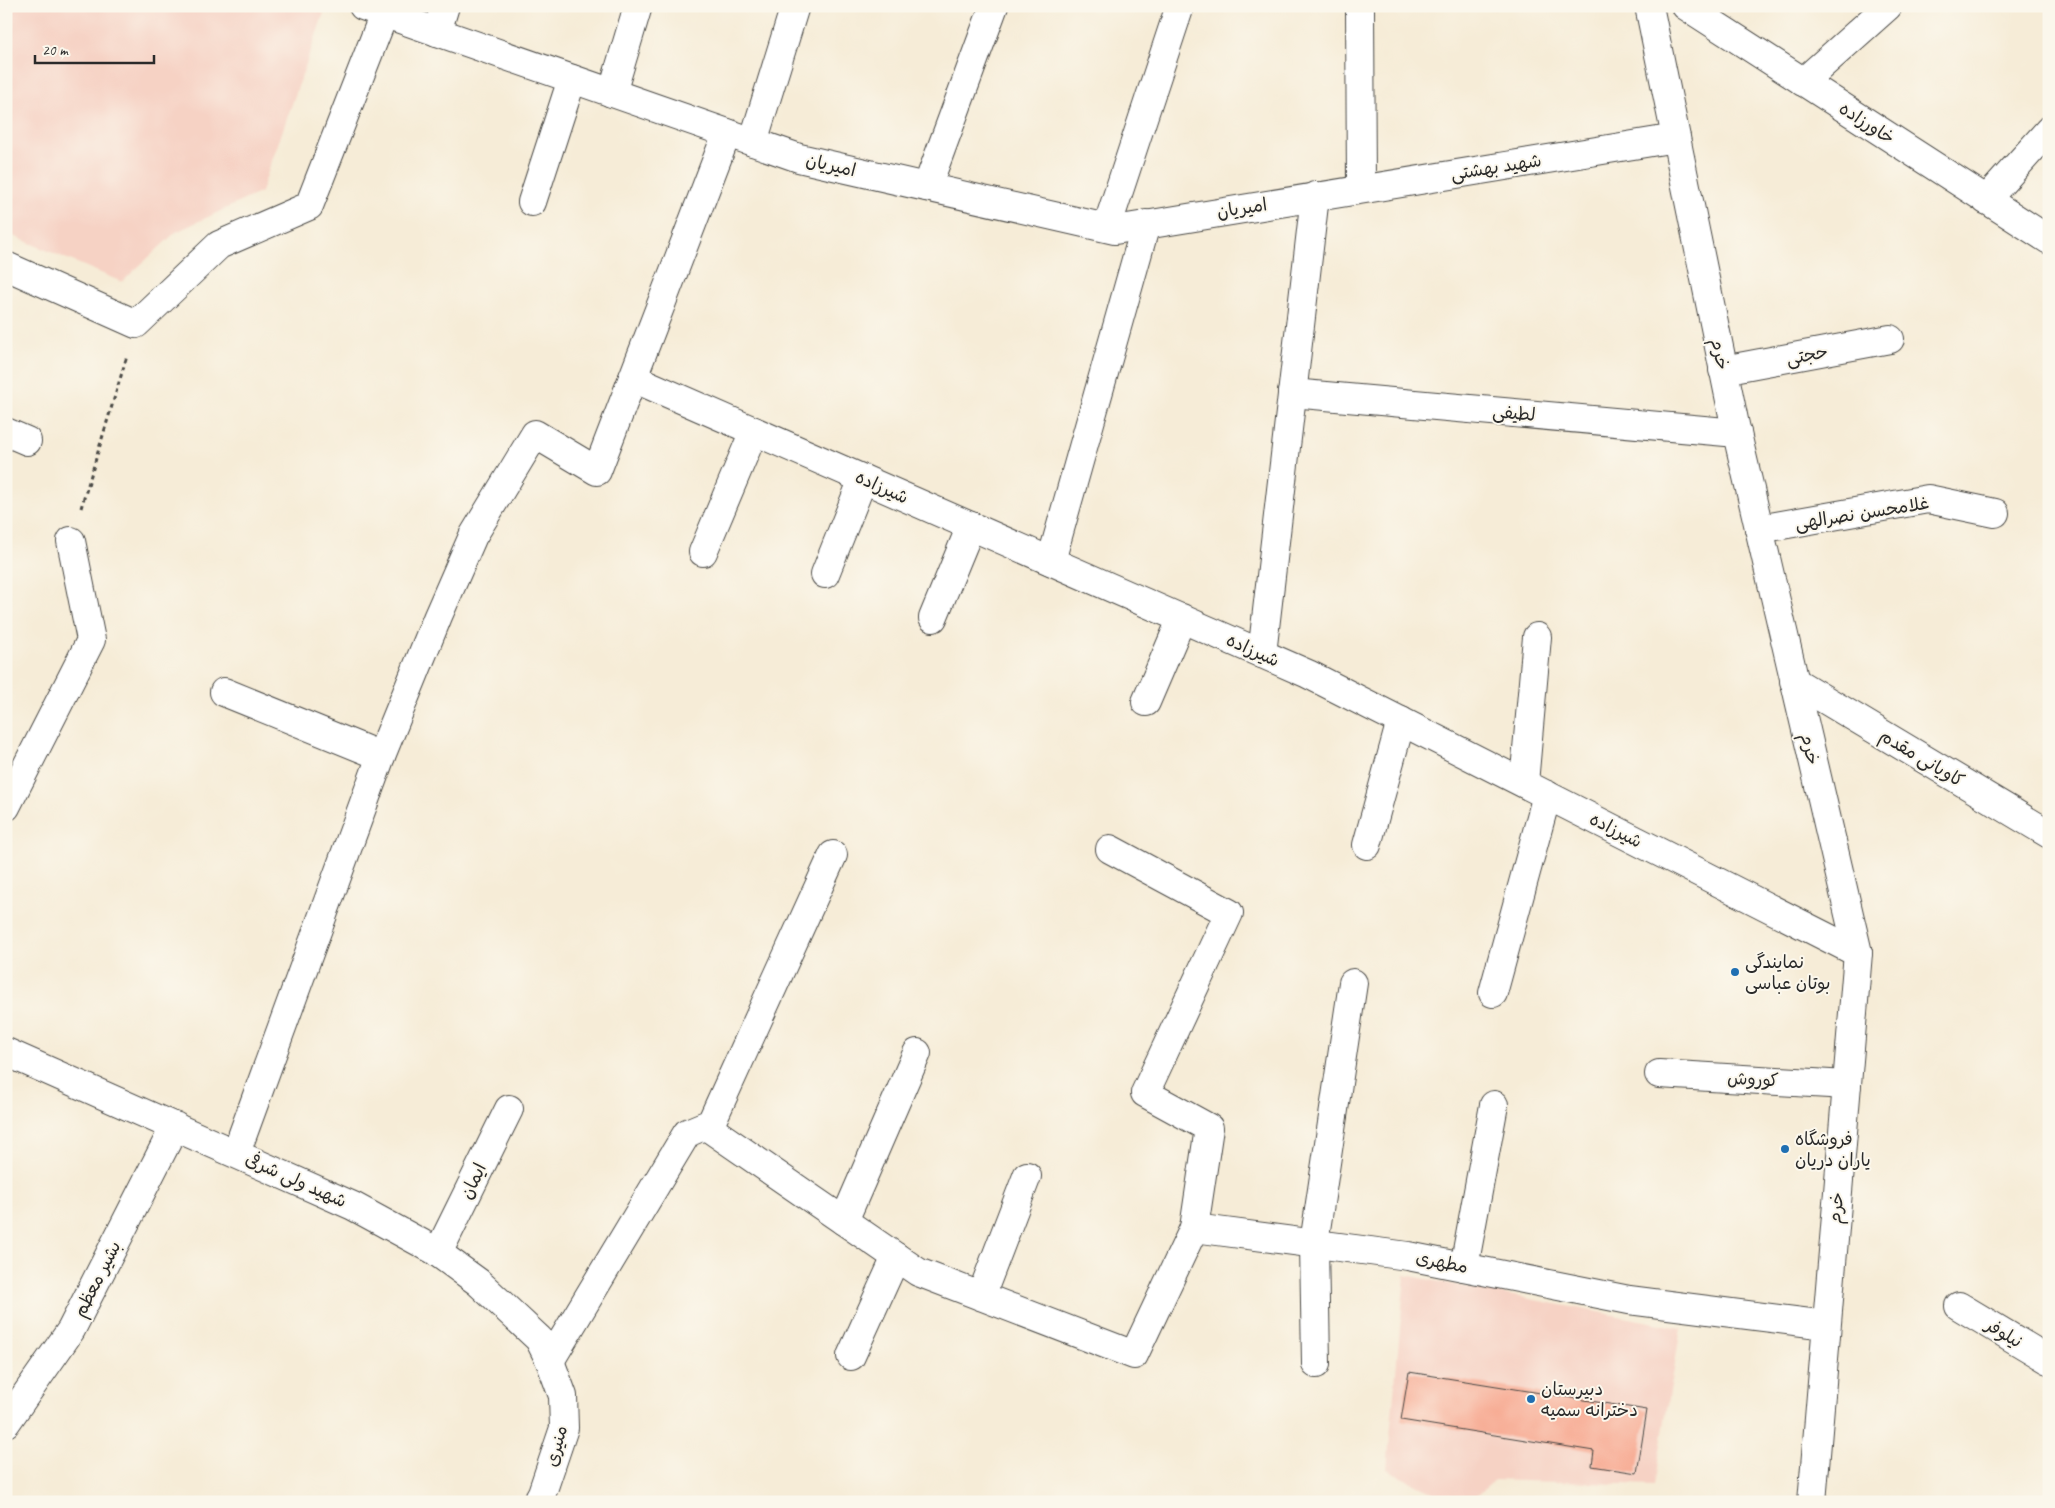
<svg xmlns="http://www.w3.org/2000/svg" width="2055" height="1508" font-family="Caveat,'Playpen Sans Arabic',sans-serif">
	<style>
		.built { fill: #f6d2c4 }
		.building { fill: #f7a890 }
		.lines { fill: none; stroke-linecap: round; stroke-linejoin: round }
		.minor-casing { stroke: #494845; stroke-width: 30 }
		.path { stroke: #494845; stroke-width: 3; stroke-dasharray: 4 4; stroke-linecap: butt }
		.minor { stroke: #fff; stroke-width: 28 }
		.poi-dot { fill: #1f6fb2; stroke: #fbf7ec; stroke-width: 2 }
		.labels { text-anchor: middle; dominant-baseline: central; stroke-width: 4; stroke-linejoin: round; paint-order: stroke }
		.street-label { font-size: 18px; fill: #2b2b2b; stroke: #fbf7ec }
		.poi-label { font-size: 18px; fill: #2b2b2b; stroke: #fbf7ec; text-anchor: start }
	</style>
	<rect width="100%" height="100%" fill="#fbf7ec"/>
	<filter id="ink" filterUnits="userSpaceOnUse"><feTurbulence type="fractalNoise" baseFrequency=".02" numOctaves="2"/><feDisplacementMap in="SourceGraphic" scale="10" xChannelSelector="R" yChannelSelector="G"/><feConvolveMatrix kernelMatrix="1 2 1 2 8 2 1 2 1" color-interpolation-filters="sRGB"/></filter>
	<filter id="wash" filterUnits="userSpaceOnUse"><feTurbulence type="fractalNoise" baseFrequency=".0096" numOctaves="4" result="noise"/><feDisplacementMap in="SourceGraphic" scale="20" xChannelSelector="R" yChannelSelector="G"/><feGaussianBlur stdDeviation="1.12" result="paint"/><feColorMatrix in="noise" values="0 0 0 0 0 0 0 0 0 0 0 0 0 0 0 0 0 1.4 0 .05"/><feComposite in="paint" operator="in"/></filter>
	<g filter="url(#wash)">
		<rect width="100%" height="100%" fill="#f6ecd7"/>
		<g class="built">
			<path d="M6,6H301L324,13L261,192L176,232L122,282L6,233Z"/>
			<path d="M1405,1275L1681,1328L1654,1485L1494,1480L1471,1502H1450L1387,1469Z"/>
		</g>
		<g id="blocks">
			<path class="building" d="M1409,1372L1647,1410L1637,1473L1592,1466L1594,1451L1401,1420Z"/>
		</g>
	</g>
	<g filter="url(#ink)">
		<use href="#blocks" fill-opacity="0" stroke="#494845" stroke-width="1"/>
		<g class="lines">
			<g class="minor-casing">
				<g id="minor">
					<path d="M363,6L799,158L1115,230L1676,138"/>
					<path d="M1360,6L1361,189"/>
					<path d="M1649,6L1735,425L1858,953L1812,1502"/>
					<path d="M1686,6L2049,240"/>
					<path d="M437,32L445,6"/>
					<path d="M1803,82L1888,6"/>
					<path d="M612,93L638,6"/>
					<path d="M753,142L795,6"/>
					<path d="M927,187L994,6"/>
					<path d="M1986,200L2049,130"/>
					<path d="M532,202L572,79"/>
					<path d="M1107,227L1180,6"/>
					<path d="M6,266L136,324L219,245L309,206L384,14"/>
					<path d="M1723,370L1890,339"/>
					<path d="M633,378L1308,674L1858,953"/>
					<path d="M1292,393L1737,433"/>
					<path d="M6,432L27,441"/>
					<path d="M1759,529L1928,499L1995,513"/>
					<path d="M703,552L754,431"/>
					<path d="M1051,561L1146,224"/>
					<path d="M825,574L863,479"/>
					<path d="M933,618L971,526"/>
					<path d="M1262,654L1315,196"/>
					<path d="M1794,681L2049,834"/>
					<path d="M224,692L381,756"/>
					<path d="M1146,702L1182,618"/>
					<path d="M1524,783L1537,637"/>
					<path d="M6,807L91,640L71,541"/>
					<path d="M1367,845L1401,721"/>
					<path d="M1110,849L1229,913L1145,1093L1209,1128L1194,1228"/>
					<path d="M1493,993L1547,795"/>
					<path d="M6,1052L353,1206L434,1250L478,1282L539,1339L550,1361L563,1396L564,1428L542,1493L537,1502"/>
					<path d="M1659,1074L1847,1085"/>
					<path d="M706,1126L918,1272L1134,1355L1194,1228L1408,1256L1629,1300L1826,1325"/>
					<path d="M236,1153L381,756L438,616L473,536L535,434L597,471L727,133"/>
					<path d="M844,1221L917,1053"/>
					<path d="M438,1253L509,1109"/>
					<path d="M1464,1267L1494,1105"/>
					<path d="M981,1296L1027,1176"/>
					<path d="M1959,1306L2049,1360"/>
					<path d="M851,1356L896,1257"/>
					<path d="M550,1361L687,1133L711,1123L833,855"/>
					<path d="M1316,1364L1314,1243L1353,983"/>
					<path d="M6,1423L71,1330L175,1126"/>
				</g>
			</g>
			<path class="path" d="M81,508L127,356"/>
			<use href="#minor" class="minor"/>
		</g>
	</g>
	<g class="poi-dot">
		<circle cx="1735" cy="972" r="5"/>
		<circle cx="1785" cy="1149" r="5"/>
		<circle cx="1531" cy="1399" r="5"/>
	</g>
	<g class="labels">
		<g class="street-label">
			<text transform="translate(1867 123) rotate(33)">خاورزاده</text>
			<text transform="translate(831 165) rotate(13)">امیریان</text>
			<text transform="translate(1496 167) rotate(-9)">شهید بهشتی</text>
			<text transform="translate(1242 208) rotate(-9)">امیریان</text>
			<text transform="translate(1720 354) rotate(78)">خرم</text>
			<text transform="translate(1807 355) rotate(-11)">حجتی</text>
			<text transform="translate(1514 413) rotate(5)">لطیفی</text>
			<text transform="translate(882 487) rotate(24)">شیرزاده</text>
			<text transform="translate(1862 513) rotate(-9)">غلامحسن نصرالهی</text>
			<text transform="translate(1253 650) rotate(24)">شیرزاده</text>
			<text transform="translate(1810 749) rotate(77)">خرم</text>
			<text transform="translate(1922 758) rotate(31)">کاویانی مقدم</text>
			<text transform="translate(1616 830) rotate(27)">شیرزاده</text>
			<text transform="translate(1753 1079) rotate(3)">کوروش</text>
			<text transform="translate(296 1180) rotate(24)">شهید ولی شرفی</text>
			<text transform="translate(473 1181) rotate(-64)">ایمان</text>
			<text transform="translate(1836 1208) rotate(-85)">خرم</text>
			<text transform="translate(1442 1262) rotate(11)">مطهری</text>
			<text transform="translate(97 1279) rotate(-63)">بشیر معظم</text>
			<text transform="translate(2004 1333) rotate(31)">نیلوفر</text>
			<text transform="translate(556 1446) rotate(-75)">منیری</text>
		</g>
		<g class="poi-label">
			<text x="1745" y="962">نمایندگی<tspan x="1745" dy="21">بوتان عباسی</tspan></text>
			<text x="1795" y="1139">فروشگاه<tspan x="1795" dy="21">یاران دریان</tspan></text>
			<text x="1541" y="1389">دبیرستان<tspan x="1541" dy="21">دخترانه سمیه</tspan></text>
		</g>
	</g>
	<rect width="2055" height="1508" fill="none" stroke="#fbf7ec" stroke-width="25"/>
	<path d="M35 55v8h119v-8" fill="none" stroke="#2b2b2b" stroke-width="2.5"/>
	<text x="42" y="55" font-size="15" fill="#2b2b2b" stroke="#fbf7ec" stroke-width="4" paint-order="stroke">20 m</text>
</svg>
